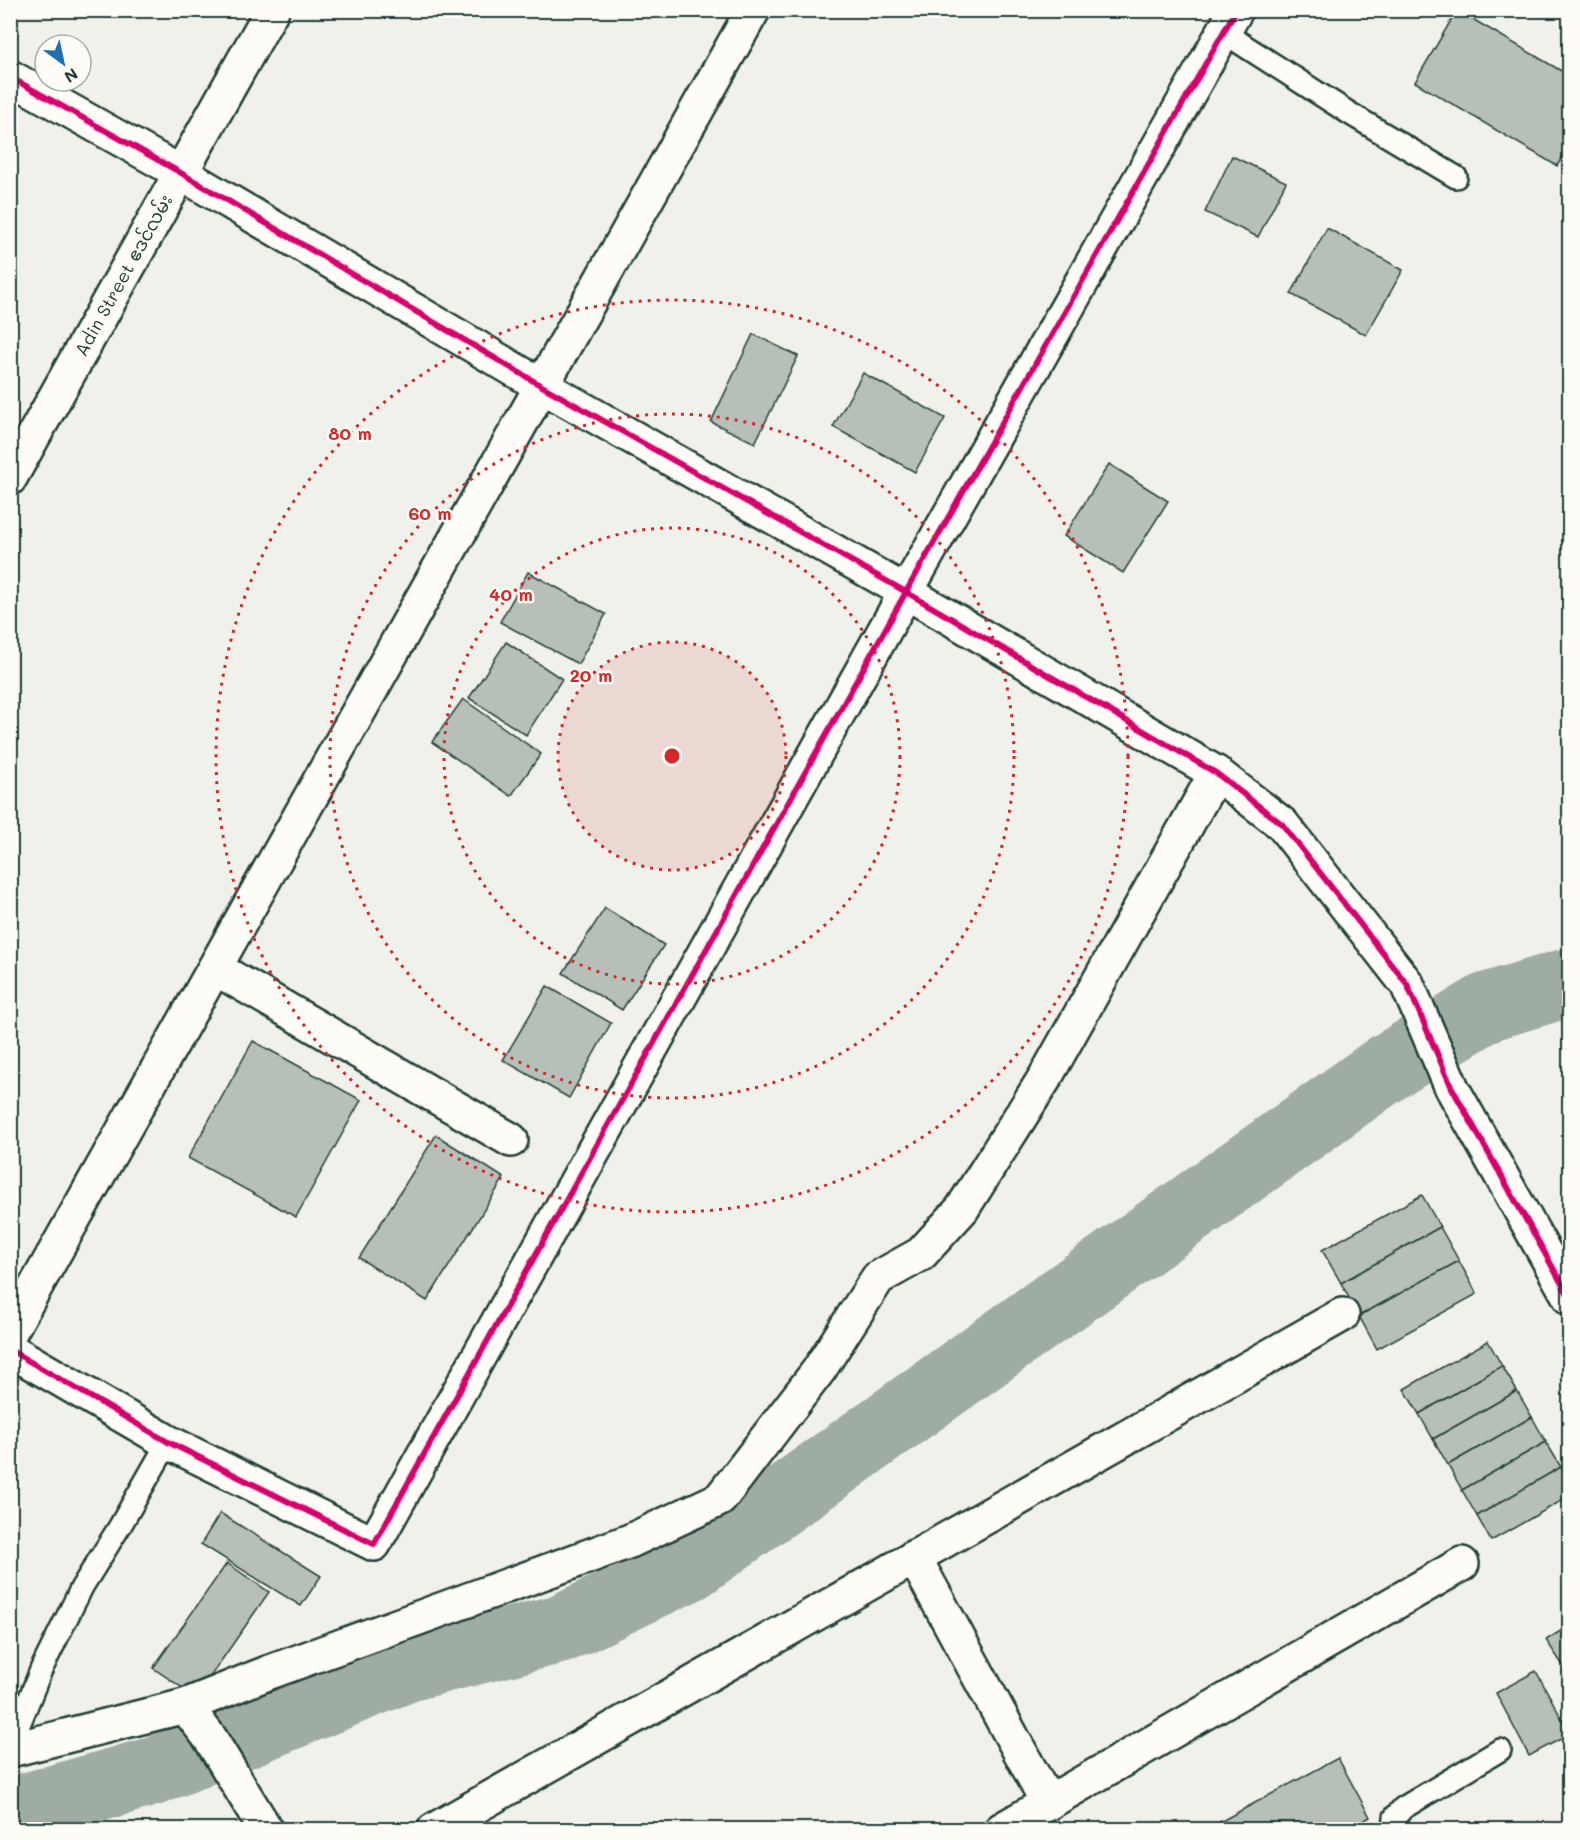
<svg xmlns="http://www.w3.org/2000/svg" width="1580" height="1840" font-family="Mali,'Noto Sans Myanmar',sans-serif">
	<style>
		.lines { fill: none; stroke-linecap: round; stroke-linejoin: round }
		.river { stroke: #9faca4; stroke-width: 69 }
		.building { fill: #b6bfb8; stroke: #1f3d34; stroke-width: 1.5 }
		.service-casing { stroke: #1f3d34; stroke-width: 26 }
		.minor-casing { stroke: #1f3d34; stroke-width: 38 }
		.service { stroke: #fdfcf7; stroke-width: 21 }
		.minor { stroke: #fdfcf7; stroke-width: 33 }
		.cycleway-casing { stroke: #fdfcf7; stroke-width: 10 }
		.cycleway { stroke: #d6006c; stroke-width: 6 }
		.ring { fill: none; stroke: #d62828; stroke-width: 3; stroke-dasharray: 3 6 }
		.labels { text-anchor: middle; dominant-baseline: central; stroke-width: 5; stroke-linejoin: round; paint-order: stroke }
		.street-label { font-size: 18px; fill: #1f3d34; stroke: #fdfcf7 }
		.centre { fill: #d62828; stroke: #fdfcf7; stroke-width: 3 }
		.ring-label { font-size: 18px; text-anchor: middle; font-weight: bold; fill: #d62828; stroke: #fdfcf7; stroke-width: 5; stroke-linejoin: round; paint-order: stroke }
	</style>
	<rect width="100%" height="100%" fill="#f0f1eb"/>
	<filter id="ink" filterUnits="userSpaceOnUse"><feTurbulence type="fractalNoise" baseFrequency=".0167" numOctaves="2"/><feDisplacementMap in="SourceGraphic" scale="12" xChannelSelector="R" yChannelSelector="G"/><feConvolveMatrix kernelMatrix="1 2 1 2 8 2 1 2 1" color-interpolation-filters="sRGB"/></filter>
	<g filter="url(#ink)">
		<g class="lines">
			<path class="river" d="M10,1812L151,1772L408,1667L560,1629L689,1567L1387,1068L1487,1007L1570,982"/>
		</g>
		<g class="building">
			<path d="M1457,10L1570,76V145L1557,166L1415,82Z"/>
			<path d="M1232,156L1286,182L1258,237L1205,212Z"/>
			<path d="M1327,228L1403,270L1366,335L1291,294Z"/>
			<path d="M753,334L798,356L755,443L711,422Z"/>
			<path d="M863,373L945,418L915,472L833,427Z"/>
			<path d="M1109,464L1168,501L1123,573L1064,536Z"/>
			<path d="M528,572L606,614L578,664L500,622Z"/>
			<path d="M506,642L562,679L526,735L469,698Z"/>
			<path d="M463,699L541,754L511,796L432,742Z"/>
			<path d="M605,908L664,945L622,1010L563,973Z"/>
			<path d="M547,986L611,1023L569,1098L503,1060Z"/>
			<path d="M253,1041L361,1100L296,1217L188,1158Z"/>
			<path d="M436,1135L504,1178L427,1301L359,1258Z"/>
			<path d="M1422,1195L1440,1227L1341,1283L1322,1250Z"/>
			<path d="M1440,1227L1459,1261L1359,1316L1341,1283Z"/>
			<path d="M1459,1261L1477,1294L1377,1349L1359,1316Z"/>
			<path d="M1488,1341L1502,1366L1419,1414L1404,1389Z"/>
			<path d="M1502,1366L1517,1391L1433,1439L1419,1414Z"/>
			<path d="M1517,1391L1532,1417L1448,1465L1433,1439Z"/>
			<path d="M1532,1417L1546,1442L1462,1490L1448,1465Z"/>
			<path d="M1546,1442L1561,1467L1477,1516L1462,1490Z"/>
			<path d="M1561,1467L1570,1483V1496L1491,1541L1477,1516Z"/>
			<path d="M220,1513L321,1576L301,1606L201,1544Z"/>
			<path d="M227,1563L269,1592L196,1697L153,1668Z"/>
			<path d="M1570,1625V1676L1546,1640Z"/>
			<path d="M1536,1671L1570,1734L1529,1756L1496,1693Z"/>
			<path d="M1338,1758L1370,1817L1349,1830H1205Z"/>
		</g>
		<g class="lines">
			<g class="service-casing">
				<g id="service">
					<path d="M1223,32L1349,113L1456,177"/>
					<path d="M10,1747L41,1670L82,1587L120,1526L168,1442"/>
					<path d="M1394,1830L1395,1817L1403,1808L1500,1750"/>
				</g>
			</g>
			<g class="minor-casing">
				<g id="minor">
					<path d="M10,77L181,173L542,386L906,592L1216,773L1282,824L1407,984L1452,1088L1570,1298"/>
					<path d="M10,478L272,10"/>
					<path d="M215,968L511,1140"/>
					<path d="M10,1332L753,10"/>
					<path d="M10,1350L168,1442L374,1544L906,592L1236,10"/>
					<path d="M914,1557L1048,1803"/>
					<path d="M185,1706L210,1738L266,1830"/>
					<path d="M10,1750L185,1706L270,1672L630,1541L720,1499L819,1370L878,1278L921,1254L962,1209L1046,1076L1216,773"/>
					<path d="M434,1830L1342,1315"/>
					<path d="M1001,1830L1462,1564"/>
				</g>
			</g>
			<use href="#service" class="service"/>
			<use href="#minor" class="minor"/>
			<g class="cycleway-casing">
				<g id="cycleway">
					<path d="M10,77L181,173L542,386L906,592L1216,773L1282,824L1407,984L1452,1088L1570,1298"/>
					<path d="M10,1350L168,1442L374,1544L906,592L1236,10"/>
				</g>
			</g>
			<use href="#cycleway" class="cycleway"/>
		</g>
	</g>
	<circle cx="672" cy="756" r="114" fill="#d62828" fill-opacity=".12"/>
	<g class="ring">
		<circle cx="672" cy="756" r="114"/>
		<circle cx="672" cy="756" r="228"/>
		<circle cx="672" cy="756" r="342"/>
		<circle cx="672" cy="756" r="456"/>
	</g>
	<g class="labels">
		<g class="street-label">
			<text transform="translate(123 275) rotate(-61)">Adin Street ဧဒင်လမ်း</text>
		</g>
	</g>
	<circle cx="672" cy="756" r="9" class="centre"/>
	<g class="ring-label">
		<text x="350" y="440">80 m</text>
		<text x="430" y="520">60 m</text>
		<text x="511" y="601">40 m</text>
		<text x="591" y="682">20 m</text>
	</g>
	<rect width="1580" height="1840" fill="none" stroke="#fdfcf7" stroke-width="36"/>
	<rect x="18" y="18" width="1544" height="1804" fill="none" stroke="#1f3d34" stroke-width="2" filter="url(#ink)"/>
	<g transform="translate(63 63) rotate(147)"><circle r="28" fill="#fdfcf7" stroke="#a4b0a9" stroke-width="1.5"/>
	<path d="M0-4.5L10 22L0 15L-10 22Z" fill="#1f6fb2"/>
	<text y="-9" font-size="16" font-weight="bold" text-anchor="middle" fill="#1f3d34">N</text>
	</g>
</svg>
